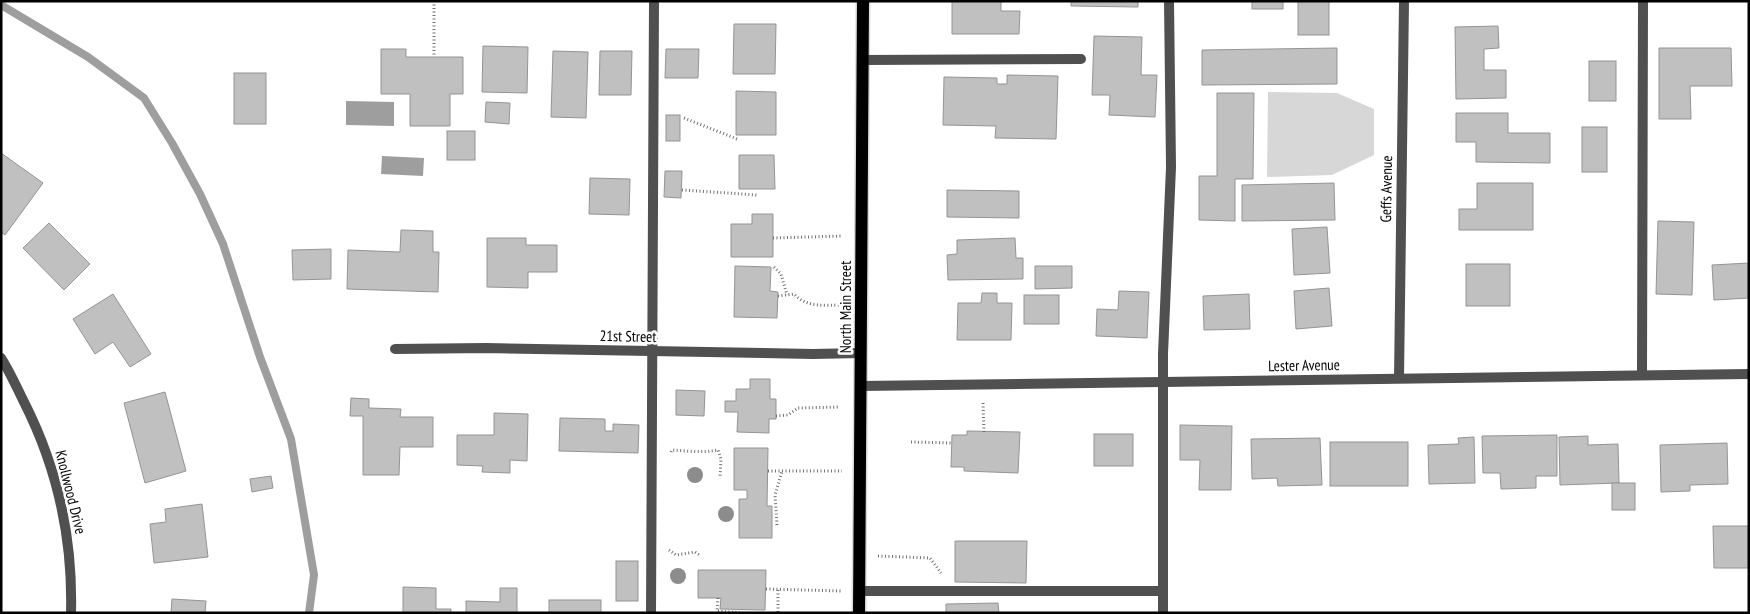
<svg xmlns="http://www.w3.org/2000/svg" width="1750" height="614" font-family="'PT Sans Narrow',sans-serif">
	<style>
		.green { fill: #d7d7d7 }
		.water { fill: #9e9e9e }
		.lines { fill: none; stroke-linecap: round; stroke-linejoin: round }
		.stream { stroke: #9e9e9e; stroke-width: 8 }
		.building { fill: #c0c0c0; stroke: #949494 }
		.primary-casing { stroke: #dbdbdb; stroke-width: 15 }
		.path { stroke: #727272; stroke-width: 3; stroke-dasharray: 1 2.5; stroke-linecap: butt }
		.lane { stroke: #505050; stroke-width: 10 }
		.street { stroke: #505050; stroke-width: 10 }
		.primary { stroke: #000; stroke-width: 12 }
		.tree { fill: #8c8c8c }
		.labels { text-anchor: middle; dominant-baseline: central; stroke-width: 5; stroke-linejoin: round; paint-order: stroke }
		.street-label { font-size: 15px; fill: #000; stroke: #fff }
	</style>
	<rect width="100%" height="100%" fill="#fff"/>
	<path class="green" d="M1268,92L1337,93L1374,109V155L1332,175L1267,177Z"/>
	<g class="water">
		<path d="M346,101L394,102V126L346,125Z"/>
		<path d="M382,156L424,158L423,176L381,174Z"/>
	</g>
	<g class="lines">
		<path class="stream" d="M1,5L88,57L144,98L172,143L200,194L223,244L260,357L291,439L314,575L309,613"/>
	</g>
	<g class="building">
		<path d="M952,1H1001V11H1020L1019,34H952Z"/>
		<path d="M1071,1H1138V7L1071,6Z"/>
		<rect x="1252" y="1" width="31" height="8"/>
		<rect x="1298" y="1" width="31" height="34"/>
		<path d="M734,24H776L775,74H733Z"/>
		<path d="M1498,26L1499,48L1484,49V70H1506V98L1456,99L1455,27Z"/>
		<path d="M1094,36L1142,37L1141,75H1157L1155,117L1109,115L1110,95H1092Z"/>
		<path d="M483,46L528,47L527,93L482,92Z"/>
		<path d="M1337,48V84L1202,85V50Z"/>
		<path d="M1659,48H1731L1732,86H1690L1691,119H1659Z"/>
		<path d="M381,49H406V57H463V94H450V126H410V94H381Z"/>
		<path d="M666,49H699L698,78H665Z"/>
		<path d="M553,51L588,52L586,118L551,117Z"/>
		<path d="M600,51H632L631,95H599Z"/>
		<rect x="1589" y="61" width="27" height="40"/>
		<rect x="234" y="73" width="32" height="51"/>
		<path d="M1007,75L1058,76L1056,139L995,138L996,126L943,125L944,77L997,78V84H1007Z"/>
		<path d="M736,91L776,92V135H736Z"/>
		<path d="M1217,93H1254L1253,179H1235V221L1199,220V176H1217Z"/>
		<path d="M486,102L510,103L509,124L485,122Z"/>
		<path d="M1456,113H1508V133H1550V163L1476,162V142H1456Z"/>
		<rect x="666" y="115" width="14" height="26"/>
		<rect x="1582" y="127" width="25" height="45"/>
		<rect x="447" y="131" width="28" height="29"/>
		<path d="M1,153L43,183L5,235L1,232Z"/>
		<path d="M739,155H774L775,189H739Z"/>
		<path d="M665,171H682L681,198L664,197Z"/>
		<path d="M590,178L630,179L629,215L589,214Z"/>
		<path d="M1334,183L1335,220L1242,221V185Z"/>
		<path d="M1477,183H1533V230H1459V209H1477Z"/>
		<path d="M947,190L1019,191V218L947,217Z"/>
		<path d="M752,214H773V257H731V224H752Z"/>
		<path d="M1658,221L1694,222L1692,295L1656,294Z"/>
		<path d="M49,223L90,264L64,290L23,248Z"/>
		<path d="M1327,227L1330,273L1294,275L1292,229Z"/>
		<path d="M401,230L433,231V252H439L438,292L347,289L348,250L400,252Z"/>
		<path d="M487,238H526V245H557V272H528V288L487,287Z"/>
		<path d="M1015,238L1016,258H1023V279L948,280L947,255L957,254V240Z"/>
		<path d="M331,249V279L293,280L292,250Z"/>
		<path d="M1749,263V298L1714,300L1712,265Z"/>
		<rect x="1466" y="264" width="44" height="42"/>
		<path d="M735,266L771,267L770,291L778,292L777,318L734,317Z"/>
		<path d="M1035,266H1072V288L1035,289Z"/>
		<path d="M1329,288L1332,326L1296,329L1294,291Z"/>
		<path d="M1119,291L1149,292L1147,338L1096,336L1097,309L1118,310Z"/>
		<path d="M982,293H997V303H1012L1011,340H957L958,303H981Z"/>
		<path d="M113,294L151,354L130,367L113,342L95,354L73,319Z"/>
		<path d="M1249,294L1250,329L1204,330L1203,296Z"/>
		<rect x="1024" y="295" width="35" height="29"/>
		<path d="M750,379H770V399H776V419H769V433L737,432L738,412H725V401H736V389H750Z"/>
		<path d="M676,390L705,391L704,416L676,415Z"/>
		<path d="M165,392L186,471L145,483L124,403Z"/>
		<path d="M351,398L369,399V408L401,409L400,417H433V447H400L399,475H363V416H350Z"/>
		<path d="M494,413L528,414L527,461L510,460V473L482,472L483,466L457,465V435H494Z"/>
		<path d="M560,418L605,419V431H613V424L639,425L638,453L559,451Z"/>
		<path d="M1180,425L1232,426L1231,490H1199L1200,460H1180Z"/>
		<path d="M967,431L1020,432L1018,473L964,471V467H951L952,435H967Z"/>
		<rect x="1094" y="434" width="39" height="32"/>
		<path d="M1557,435V476H1536V488L1501,489L1500,473H1483L1482,436Z"/>
		<path d="M1588,436V445L1618,444L1619,483L1560,485L1559,437Z"/>
		<path d="M1474,437L1475,483L1429,484L1428,445L1459,444L1458,438Z"/>
		<path d="M1320,438L1322,485L1278,486L1277,478L1252,479L1251,439Z"/>
		<rect x="1330" y="442" width="78" height="44"/>
		<path d="M1727,443L1728,484L1690,485V491L1661,492L1660,445Z"/>
		<path d="M734,448H768L767,506H772V538H739V499H747V490H734Z"/>
		<path d="M271,476L273,488L252,492L250,479Z"/>
		<rect x="1612" y="483" width="23" height="27"/>
		<path d="M202,504L208,557L154,563L150,524L166,522L165,509Z"/>
		<path d="M1713,526H1749V568H1714Z"/>
		<path d="M955,541H1027L1026,583L955,582Z"/>
		<rect x="616" y="561" width="22" height="40"/>
		<path d="M698,570H766L765,610L720,609L721,598H698Z"/>
		<path d="M403,587L436,588V609H451V613H403Z"/>
		<path d="M500,588H517V613H466V601L500,602Z"/>
		<path d="M172,599L206,601L205,613H171Z"/>
		<rect x="549" y="600" width="52" height="13"/>
		<path d="M998,603L999,613H946V604Z"/>
	</g>
	<g class="lines">
		<g class="primary-casing">
			<path id="primary" d="M859,613L863,1"/>
		</g>
		<g class="path">
			<path d="M434,1V57"/>
			<path d="M684,118L737,139"/>
			<path d="M682,190L757,195"/>
			<path d="M773,238L843,236"/>
			<path d="M774,267L781,274L787,295"/>
			<path d="M778,296L794,294C807,308 825,305 843,305"/>
			<path d="M983,403L984,432"/>
			<path d="M776,416L788,415L798,408L840,407"/>
			<path d="M911,442L952,443"/>
			<path d="M671,452L672,450C687,451 703,453 718,450L721,459L720,477"/>
			<path d="M768,471H842"/>
			<path d="M777,525L775,495L782,471"/>
			<path d="M669,550L676,555L695,552L701,556"/>
			<path d="M878,556L930,558L941,573"/>
			<path d="M766,589L841,591"/>
			<path d="M778,590V613"/>
			<path d="M718,598L717,611L742,613"/>
			<path d="M749,613L750,610"/>
		</g>
		<g class="lane">
			<path d="M863,60L1081,59"/>
			<path d="M1642,375L1643,1"/>
			<path d="M859,591H1163"/>
			<path d="M651,613L654,1"/>
			<path d="M1163,613V354L1171,167L1169,1"/>
		</g>
		<g class="street">
			<path d="M395,349L486,348L813,354L861,353"/>
			<path d="M1,358C10,372 17,388 24,402C58,469 73,538 71,613"/>
			<path d="M1399,378L1404,1"/>
			<path d="M861,386L1749,374"/>
		</g>
		<use href="#primary" class="primary"/>
	</g>
	<g class="tree">
		<circle cx="695" cy="475" r="8"/>
		<circle cx="726" cy="514" r="8"/>
		<circle cx="678" cy="576" r="8"/>
	</g>
	<g class="labels">
		<g class="street-label">
			<text transform="translate(1386 189) rotate(-89)">Geffs Avenue</text>
			<text transform="translate(845 307) rotate(-90)">North Main Street</text>
			<text transform="translate(628 336) rotate(1)">21st Street</text>
			<text transform="translate(1304 365) rotate(-1)">Lester Avenue</text>
			<text transform="translate(71 492) rotate(76)">Knollwood Drive</text>
		</g>
	</g>
	<rect width="1750" height="614" fill="none" stroke="#000000" stroke-width="5"/>
</svg>
